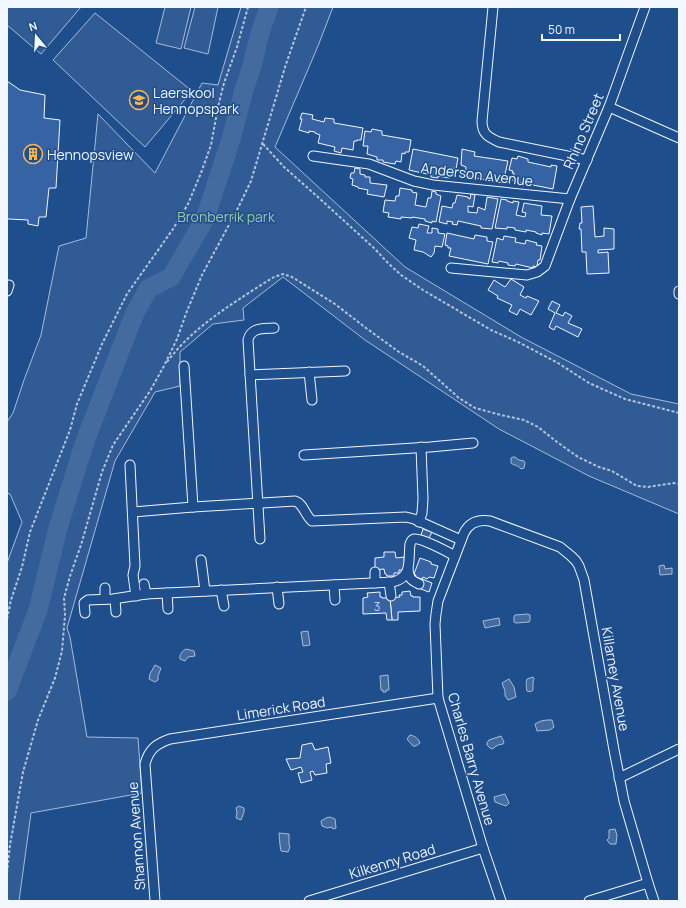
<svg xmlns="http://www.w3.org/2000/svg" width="686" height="908" font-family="Manrope,sans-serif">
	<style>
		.built { fill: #305b95; stroke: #a8bbd7 }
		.water { fill: #446ba0; stroke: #a8bbd7 }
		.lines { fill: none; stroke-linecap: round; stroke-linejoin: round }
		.river { stroke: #446ba0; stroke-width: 19 }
		.building { fill: #3563a3; stroke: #f2f6ff }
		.street-casing { stroke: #f2f6ff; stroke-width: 11 }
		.path { stroke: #b3c4dc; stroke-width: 2; stroke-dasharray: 3 2; stroke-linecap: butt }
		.street { stroke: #1f4e8c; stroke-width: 9 }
		.labels { text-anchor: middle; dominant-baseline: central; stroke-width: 3; stroke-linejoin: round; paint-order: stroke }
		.number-label { font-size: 12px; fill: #c3d1e8 }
		.poi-label { font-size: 14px; fill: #f2f6ff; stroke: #1f4e8c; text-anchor: start }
		.street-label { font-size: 14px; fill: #f2f6ff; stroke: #1f4e8c }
		.park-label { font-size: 14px; fill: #97c8a6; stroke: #1f4e8c }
	</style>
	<rect width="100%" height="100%" fill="#1f4e8c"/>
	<g class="built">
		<path d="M7,7H81L41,54L7,25Z"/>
		<path d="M165,7H191L181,49L156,43Z"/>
		<path d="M195,7H218L208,54L184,48Z"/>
		<path d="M241,7H333L318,46L275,147L405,267L521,337L631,394L679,404V514L589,476L499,429L365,340L283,277L243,308L244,320L213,324L180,352V386L155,392L115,461L67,628L70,637L87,737L138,738L142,793L31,813L19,901H7V563L22,522L10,494L7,493V422L13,413L24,380L41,335L59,246L86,238L98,114L155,173L202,83L218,85Z"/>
		<path d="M95,13L192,91L145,147L53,60Z"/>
	</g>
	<g class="water">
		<path d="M513,457H515L519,460L524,461L525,463L524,468L521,469C518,465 515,466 511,463V458Z"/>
		<path d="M664,565L665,569L672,568V574L660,575L659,566Z"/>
		<path d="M528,614L530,615V620L529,622L516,623L514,622V617L515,615Z"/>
		<path d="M499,618L500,625L485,628L483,621Z"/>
		<path d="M308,631L310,645L303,646L301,632Z"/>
		<path d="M186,649L194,651L195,656L188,657L185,661L180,659C179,655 182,651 186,649Z"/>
		<path d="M155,665L161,668L158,676V680L155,682L149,679L150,674Z"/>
		<path d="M388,675L389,690H386V692H383V690H381L380,676Z"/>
		<path d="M533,677L534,679L533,682V690C532,692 530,692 527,691C526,688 526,681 527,679Z"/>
		<path d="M509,679L514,687L516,697L508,700L505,696V691L502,683Z"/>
		<path d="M547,720H552L554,727L550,730L537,731L535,724L541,721Z"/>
		<path d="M410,735C415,736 418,738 420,743L416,746H413L407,739Z"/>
		<path d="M501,736L504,742L503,744L498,745L492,749L490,748L487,745V743L489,740Z"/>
		<path d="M505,794L509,803L506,806L495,802L494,797Z"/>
		<path d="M239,806L244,808V812L241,820L236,818L237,813L236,808Z"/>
		<path d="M330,817L335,819L336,828L333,829L332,827L327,828L322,826L321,821L326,818Z"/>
		<path d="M615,829L617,835L616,844H610L607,840L609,838V830Z"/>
		<path d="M279,833L289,834V844L290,847L288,852L281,851L280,845Z"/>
	</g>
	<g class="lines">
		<path class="river" d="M7,691L38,610L58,528L85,441L134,315L148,289L171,277L205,219L231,139L244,90L252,66L260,33L269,7"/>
	</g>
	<g class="building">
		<path d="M7,81L20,90L45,95L44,118L60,120L56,188H49L46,217H39L38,226L28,224V220L9,219H7Z"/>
		<path d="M302,113L313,115L312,119L324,122L325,118L334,119V123L363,128L361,140H357V141H354L353,150L342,148L341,153L334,151L335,147L318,143L320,135L315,133V132L309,131V133L299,130L302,119H300Z"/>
		<path d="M372,129L382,131V135L411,140L409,152H405V154L402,153L401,162L396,161L395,164L383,162V160H377V157L367,154L368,146H363L365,131L371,132Z"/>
		<path d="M413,149L458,158L456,169L451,168L449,178L438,176V178L431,177V175L409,170Z"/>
		<path d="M462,149L475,152L474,156L508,161L503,183L465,176L466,167L461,165Z"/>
		<path d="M518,156L528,159V162L551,167V165L557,166L553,189L513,181L514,173H512L513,171L509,170L512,158L517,159Z"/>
		<path d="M355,168L360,169V174L365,175V177H370V183L387,185L384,197L367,194L368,190L358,188V187L352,185L353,179L350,178L351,173H354Z"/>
		<path d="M400,188L412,190V192L417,193L415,205L426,207L428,198H431L432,191L436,192V194L441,196L436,222L432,221V223L425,221V219L412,217V218L401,217V219L388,217L389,213L383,212L385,200L395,201L396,196H399Z"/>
		<path d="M471,194L475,195L473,207L468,206V212L477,213L478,207L485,210L487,197L498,199L492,229L481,228V226L458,221L457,225L452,224L453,222L447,221V224L439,222L442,206L452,208L453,203H455L457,195L468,197V198L470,199Z"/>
		<path d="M501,199L507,200V201L513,203V201L519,202L516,215L525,217L526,213L522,212L524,203L542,206L541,215L552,216L549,234L542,233V235L536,233V232L526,230V232L515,230V228L507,227V229L495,228Z"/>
		<path d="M593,206L595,237L604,236V228L614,229V249L598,250V253L608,252L609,273L587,274L586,252H582L581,229H579L580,223H582L581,207Z"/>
		<path d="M419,224L429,226L427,233H432V228L438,229V233L445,234L442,247L435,246L434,253L431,257L423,252L414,250L416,240L409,238L412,227L418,228Z"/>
		<path d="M447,233L474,239L475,235L487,237V241L493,242L488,264L449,256L451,248H448V246L445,245Z"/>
		<path d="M504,236L516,238L515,242L525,244L526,240L537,243L536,245L542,246L540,260H538L537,267L533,266V268L516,264L515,266L508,265V263L499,261L498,263L492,262L497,238L503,240Z"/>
		<path d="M511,279L524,287L520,295L526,298L527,296L539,301L531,315L520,309L517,315L509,311L512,305L497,298L498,296L488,290L494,280L505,287Z"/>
		<path d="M552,301L560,305L556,313L563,316L565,312L572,316L568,323L582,329L578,337L556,326L554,330L549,327L555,313L548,309Z"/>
		<path d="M423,529L432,532L429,538L421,535Z"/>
		<path d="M384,552H395L396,558L404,557L405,570H399V573H394V576H387L386,574H385L384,569L375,570V558L384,557Z"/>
		<path d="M420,558L431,562V564L438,566L434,578L429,577L427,579L423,577L422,579L415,577L416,575L414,574Z"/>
		<path d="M422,579L432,583L429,592L418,588Z"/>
		<path d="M410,591L411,596H413V597H420V611L398,612V620H392L390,598L400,597L399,595H402V592Z"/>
		<path d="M380,592V597H382V598H390L392,620H387L386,613L363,614V598L368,597L367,593Z"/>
		<path d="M312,743L315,750L328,747L331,763L326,764L327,773L315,775L313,771L310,772L312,780L301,783L298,773L303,772L301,767L291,770L286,759L300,758L302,745Z"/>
	</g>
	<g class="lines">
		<g class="street-casing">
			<g id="street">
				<path d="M493,7L482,121C482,134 488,137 499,142L587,160"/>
				<path d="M609,107L679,138"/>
				<path d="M313,156L369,164L414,181L433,185L570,199"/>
				<path d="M451,268L527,275L537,272L545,266L570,199L609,107L645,7"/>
				<path d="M7,291L9,285"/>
				<path d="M679,294V291"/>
				<path d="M184,366L193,507"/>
				<path d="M309,372L312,400"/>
				<path d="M250,375L345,371"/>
				<path d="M304,455L430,447L473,443"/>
				<path d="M130,465L135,566L133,575L136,596"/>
				<path d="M133,512L193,507L295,501C304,504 304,514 312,521L406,517L414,519L461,540"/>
				<path d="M419,522L422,513L423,499L421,447"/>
				<path d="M260,539L248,340C251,327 263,329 274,328"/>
				<path d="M201,560L205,591"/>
				<path d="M408,569C409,579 411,580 419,584"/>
				<path d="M375,572V583"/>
				<path d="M389,582L391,596"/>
				<path d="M144,584L146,594"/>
				<path d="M334,585L335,600"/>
				<path d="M277,587L279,604"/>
				<path d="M221,590L224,606"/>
				<path d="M167,593L168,609"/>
				<path d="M105,599V588"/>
				<path d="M115,599L116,612"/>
				<path d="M85,613L84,603L88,600L113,599L146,594L393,582C413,577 408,560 410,544C411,542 411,540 414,539C420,537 448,552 455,556"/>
				<path d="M619,778L679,749"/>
				<path d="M155,901L145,764C149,749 156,744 170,739L438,698"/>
				<path d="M309,901L483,848"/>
				<path d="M501,901L483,848L438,698L435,624L436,614L438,601L464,533C469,523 478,519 490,521L560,547L571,556L576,561L579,566L584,580L614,750L624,801L648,883L654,901"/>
				<path d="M589,901L648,883"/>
			</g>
		</g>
		<g class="path">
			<path d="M263,144L284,167L319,198L375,249L387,262L401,275L423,290L491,330L518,342L558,363L589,383L625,399L679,413"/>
			<path d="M167,362C184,339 206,322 229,306C244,296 259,286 274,277L283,274L292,277L335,304L366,328L399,352L423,366L459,398L475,408L501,415L524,420L538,427L557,442L578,457L599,467L612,471L637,486L648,487L674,483L679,484"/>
			<path d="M7,619L11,600L22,567L30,532L70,430L77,404L102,344L127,294L173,229L188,204L201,173L211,145L218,107L224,83L237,47L248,7"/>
			<path d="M7,873L10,845L23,772L38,720L55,678L62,651L65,615L64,598L70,576L81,545L102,472L113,445L150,391L164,366L177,339L187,311L202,275L237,210L251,181L286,64L306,7"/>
			<path d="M7,899L8,901"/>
		</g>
		<use href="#street" class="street"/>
	</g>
	<defs>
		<g id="school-ring" transform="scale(1)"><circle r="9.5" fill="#1f4e8c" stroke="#ffb74d" stroke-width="1.5"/><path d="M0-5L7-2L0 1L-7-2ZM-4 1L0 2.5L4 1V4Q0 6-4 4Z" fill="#ffb74d"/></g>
		<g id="building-ring" transform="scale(1)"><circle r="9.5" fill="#1f4e8c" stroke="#ffb74d" stroke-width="1.5"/><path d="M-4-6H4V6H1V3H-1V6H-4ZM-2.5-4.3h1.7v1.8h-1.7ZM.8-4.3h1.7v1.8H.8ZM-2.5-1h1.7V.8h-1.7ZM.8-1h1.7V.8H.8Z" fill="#ffb74d"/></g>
	</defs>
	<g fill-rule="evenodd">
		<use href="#school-ring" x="139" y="100"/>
		<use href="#building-ring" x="33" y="154"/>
	</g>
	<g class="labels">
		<g class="number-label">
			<text x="377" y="606">3</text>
		</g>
		<g class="poi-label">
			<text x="153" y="92">Laerskool<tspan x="153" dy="16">Hennopspark</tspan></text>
			<text x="47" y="154">Hennopsview</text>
		</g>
		<g class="street-label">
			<text transform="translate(583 131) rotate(-67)">Rhino Street</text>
			<text transform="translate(477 174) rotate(7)">Anderson Avenue</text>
			<text transform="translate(616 679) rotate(80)">Killarney Avenue</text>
			<text transform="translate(281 708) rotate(-9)">Limerick Road</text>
			<text transform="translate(472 759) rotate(74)">Charles Barry Avenue</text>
			<text transform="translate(136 836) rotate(-94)">Shannon Avenue</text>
			<text transform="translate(392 861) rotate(-17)">Kilkenny Road</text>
		</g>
		<g class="park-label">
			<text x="226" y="216">Bronberrik park</text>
		</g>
	</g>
	<rect width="686" height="908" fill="none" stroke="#f2f6ff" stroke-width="16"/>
	<g transform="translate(36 36) rotate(342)" stroke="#1f4e8c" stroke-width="3" paint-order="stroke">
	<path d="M0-3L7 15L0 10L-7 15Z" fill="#f2f6ff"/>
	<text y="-6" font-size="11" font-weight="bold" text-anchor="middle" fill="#f2f6ff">N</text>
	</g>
	<path d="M542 34v6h78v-6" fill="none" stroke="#f2f6ff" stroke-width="2"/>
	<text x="548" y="34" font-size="12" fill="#f2f6ff" stroke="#1f4e8c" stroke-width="3" paint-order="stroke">50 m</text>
</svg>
